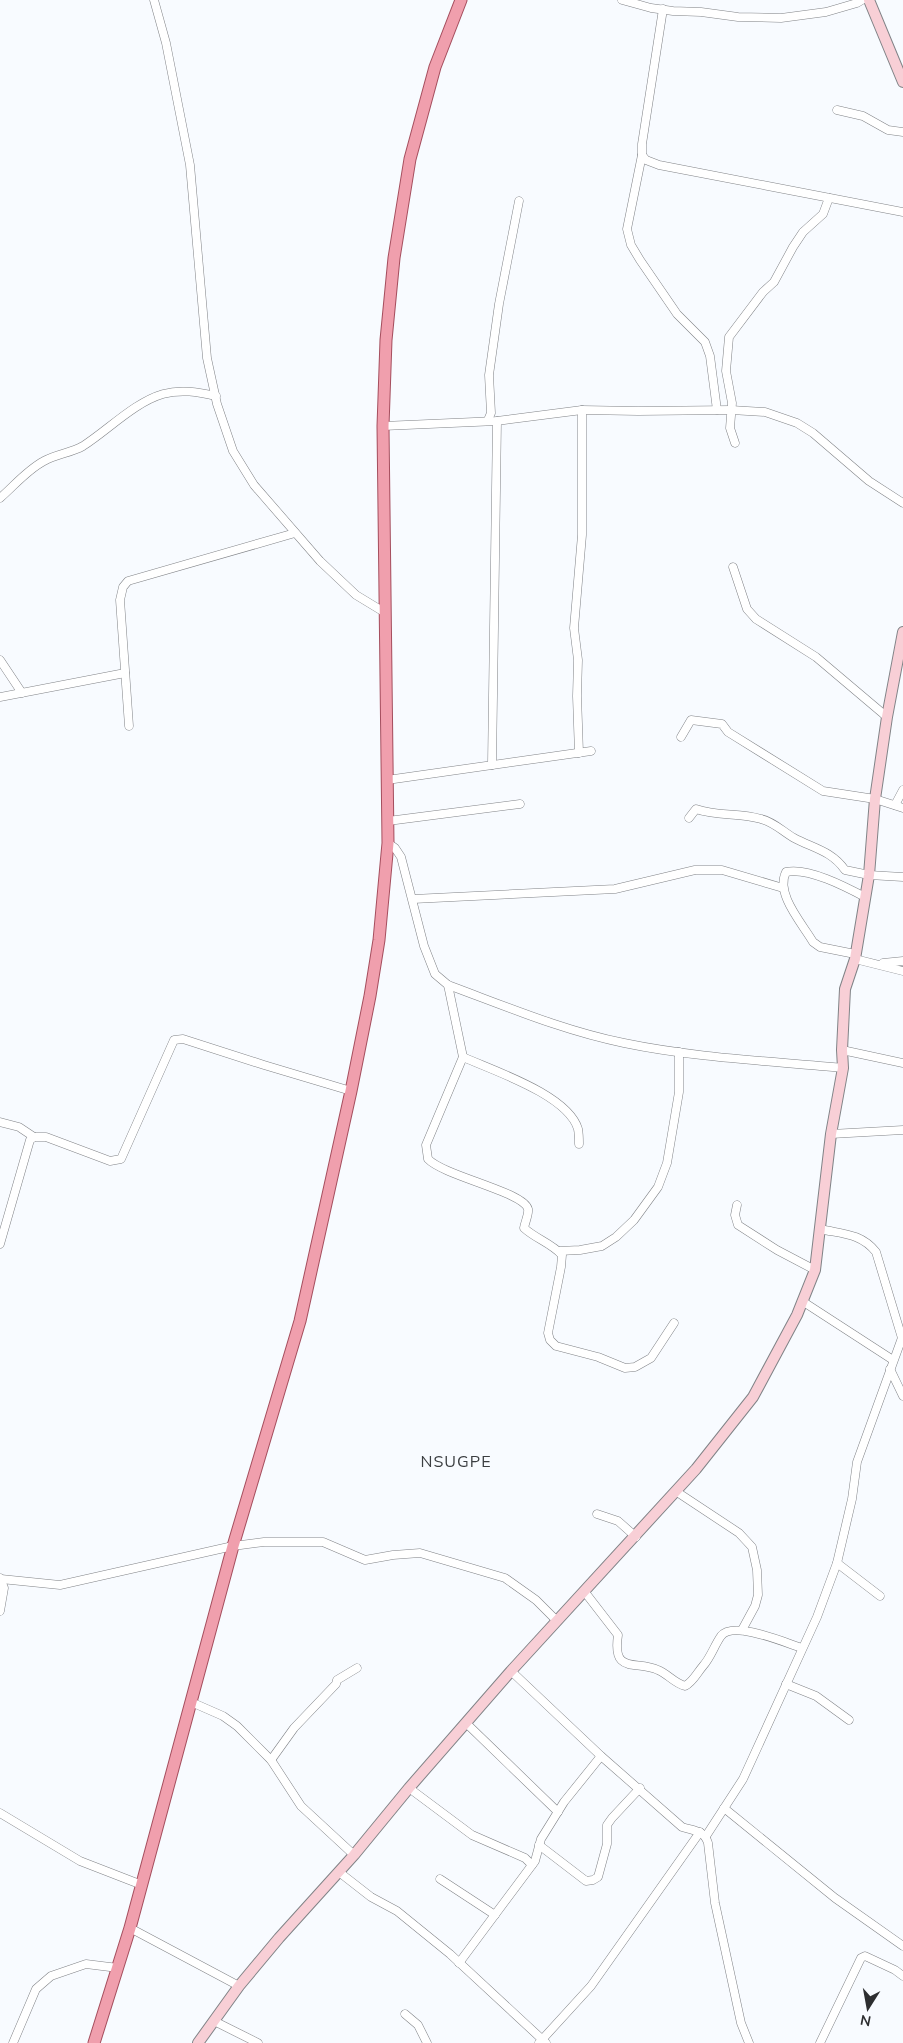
<svg xmlns="http://www.w3.org/2000/svg" width="903" height="2043" font-family="Mulish,sans-serif">
	<style>
		.lines { fill: none; stroke-linecap: round; stroke-linejoin: round }
		.street-casing { stroke: #818387; stroke-width: 9 }
		.secondary-casing { stroke: #818387; stroke-width: 12 }
		.primary-casing { stroke: #a54e5e; stroke-width: 13 }
		.street { stroke: #fff; stroke-width: 8 }
		.secondary { stroke: #f8cfd6; stroke-width: 10 }
		.primary { stroke: #f09fad; stroke-width: 11 }
		.labels { text-anchor: middle; dominant-baseline: central; stroke-width: 5; stroke-linejoin: round; paint-order: stroke }
		.quarter-label { font-size: 16px; letter-spacing: 1px; fill: #3b3e41; stroke: #f8fbff }
	</style>
	<rect width="100%" height="100%" fill="#f8fbff"/>
	<g class="lines">
		<g class="street-casing">
			<g id="street">
				<path d="M154,0L166,43L190,165L207,358L217,404L233,451L254,485L320,561L356,595L384,612"/>
				<path d="M622,0L651,8L673,11L701,12L738,17L781,18L826,12L857,3L862,0"/>
				<path d="M663,9L642,144V155L646,160L659,165L903,212"/>
				<path d="M837,110L863,116L888,130L903,132"/>
				<path d="M642,155L627,229L631,245L640,260L677,314L705,342L710,356L717,410"/>
				<path d="M488,420L491,413L489,375L499,304L519,201"/>
				<path d="M383,426L497,421L582,410L638,411L731,410L765,412L797,423L813,433L869,481L903,503"/>
				<path d="M735,443L730,428L732,403L726,371L729,337L763,292L774,282L793,247L803,232L823,214L829,198"/>
				<path d="M0,498C14,486 27,470 44,461C56,454 71,453 83,446C108,430 135,402 163,394C181,389 198,392 216,396"/>
				<path d="M733,567L747,609L756,619L816,657L887,717"/>
				<path d="M0,660L22,693"/>
				<path d="M0,697L125,673"/>
				<path d="M129,726L120,600L123,587L128,581L295,533"/>
				<path d="M681,737L691,720L722,724L728,732L823,791L875,799L903,808"/>
				<path d="M579,753L577,696L578,660L574,628L582,535V410"/>
				<path d="M492,765L497,421"/>
				<path d="M387,780L591,751"/>
				<path d="M895,805L903,790"/>
				<path d="M689,818L696,809C718,817 739,812 761,819C774,822 782,831 794,838C813,848 832,851 845,870L869,875L903,877"/>
				<path d="M388,821L520,804"/>
				<path d="M388,843L395,848L401,857L424,946L435,974L448,985C505,1006 564,1031 624,1043C696,1058 770,1061 843,1068"/>
				<path d="M413,899L615,889L695,870H722L783,888"/>
				<path d="M855,954L820,947L813,942C802,923 775,894 786,872C808,867 846,887 865,897"/>
				<path d="M855,959L903,971"/>
				<path d="M883,963L903,961"/>
				<path d="M448,985L463,1057L426,1145L428,1159C444,1176 524,1192 528,1209C529,1214 525,1222 524,1228C536,1239 551,1243 562,1255L561,1267L548,1333L550,1340L556,1346L598,1357L625,1368L635,1367L651,1358L674,1323"/>
				<path d="M842,1050L903,1063"/>
				<path d="M463,1057C494,1071 568,1095 578,1129C579,1134 579,1140 579,1144"/>
				<path d="M0,1122L19,1127L34,1137"/>
				<path d="M831,1134L903,1130"/>
				<path d="M737,1205L735,1215L738,1225L777,1250L815,1270"/>
				<path d="M820,1229C842,1234 861,1233 876,1252L902,1338"/>
				<path d="M0,1244L30,1140L34,1137H46L110,1161L121,1159L174,1040L183,1039L264,1065L351,1091"/>
				<path d="M559,1251L580,1250L602,1246L616,1237L634,1220L658,1187L667,1163L679,1092V1052"/>
				<path d="M802,1301L893,1360"/>
				<path d="M890,1369L903,1396"/>
				<path d="M677,1492L739,1533L752,1547L757,1570L758,1595L755,1606L742,1630"/>
				<path d="M597,1514L618,1521L636,1537"/>
				<path d="M837,1563L880,1596"/>
				<path d="M0,1578L4,1588L0,1611"/>
				<path d="M1,1579L60,1585L233,1546L264,1542H323L365,1560L393,1555L420,1553L505,1578L536,1600L557,1621"/>
				<path d="M584,1591L618,1635C612,1675 636,1660 658,1670C668,1674 674,1683 685,1686C693,1682 697,1673 703,1666C711,1657 714,1646 721,1636C733,1620 786,1643 802,1648"/>
				<path d="M511,1671L601,1756L682,1827C694,1831 704,1830 708,1843L715,1903L741,2023L749,2043"/>
				<path d="M786,1684L816,1696L849,1720"/>
				<path d="M191,1702L223,1716L237,1726L271,1760L301,1806L354,1855"/>
				<path d="M466,1723L558,1812"/>
				<path d="M271,1760L294,1728L336,1684L337,1680L357,1668"/>
				<path d="M409,1788L472,1835L525,1858L532,1865"/>
				<path d="M724,1808L835,1898L903,1946"/>
				<path d="M0,1813L80,1861L142,1885"/>
				<path d="M706,1836L743,1779L817,1617L837,1563L852,1499L857,1462L903,1335"/>
				<path d="M539,1845L586,1881L593,1880L598,1877L607,1844V1825L612,1818L640,1788"/>
				<path d="M339,1872L371,1897L397,1911L450,1954L546,2043"/>
				<path d="M440,1879L495,1915"/>
				<path d="M130,1928L239,1986"/>
				<path d="M459,1963L535,1861L541,1839L564,1802L601,1756"/>
				<path d="M405,2014L418,2025L427,2043"/>
				<path d="M214,2021L258,2043"/>
				<path d="M13,2043L36,1989L51,1976L86,1964L118,1968"/>
				<path d="M539,2043L591,1986L700,1832"/>
				<path d="M820,2043L861,1958L865,1956L895,1970L903,1976"/>
			</g>
		</g>
		<g class="secondary-casing">
			<g id="secondary">
				<path d="M869,0L903,82"/>
				<path d="M198,2043L239,1986L279,1938L354,1855L409,1788L511,1671L696,1469L753,1397L797,1315L815,1270L831,1134L843,1068L842,1050L845,989L855,959L869,875L875,799L887,717L903,632"/>
			</g>
		</g>
		<g class="primary-casing">
			<path id="primary" d="M94,2043L130,1928L233,1546L300,1321L351,1091L370,996L379,940L388,843L383,426L386,340L394,258L410,159L435,67L461,0"/>
		</g>
		<use href="#street" class="street"/>
		<use href="#secondary" class="secondary"/>
		<use href="#primary" class="primary"/>
	</g>
	<g class="labels">
		<g class="quarter-label">
			<text x="456" y="1461">NSUGPE</text>
		</g>
	</g>
	<g transform="translate(868 2008) rotate(191)" stroke="#f8fbff" stroke-width="4" paint-order="stroke">
	<path d="M0-4L9 19L0 12L-9 19Z" fill="#2d2e30"/>
	<text y="-8" font-size="14" font-weight="bold" text-anchor="middle" fill="#2d2e30">N</text>
	</g>
</svg>
